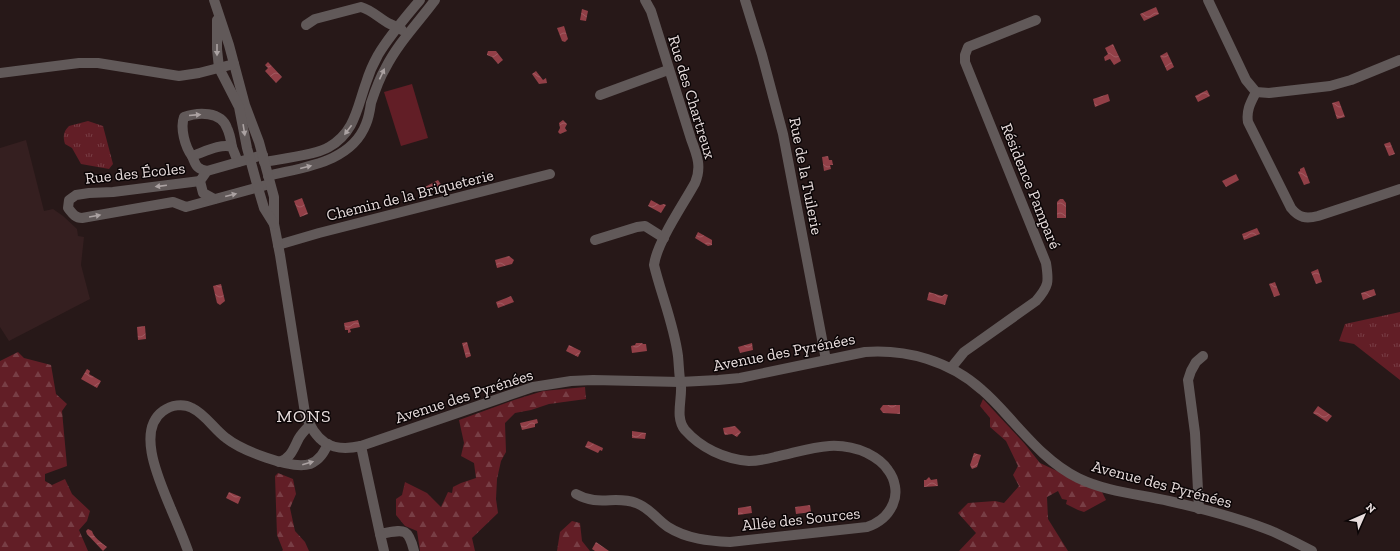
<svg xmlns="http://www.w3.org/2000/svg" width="1400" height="551" font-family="'Zilla Slab',serif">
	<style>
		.built { fill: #351f20 }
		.grass { fill: url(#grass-tufts) }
		.forest { fill: url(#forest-firs) }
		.pitch { fill: #621e26 }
		.water { fill: url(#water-waves) }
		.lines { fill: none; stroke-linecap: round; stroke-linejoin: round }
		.minor { stroke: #615959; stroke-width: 10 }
		.tertiary { stroke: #615959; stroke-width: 10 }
		.oneway { fill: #aba2a2 }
		.labels { text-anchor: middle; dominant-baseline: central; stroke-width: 3; stroke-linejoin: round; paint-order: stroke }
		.street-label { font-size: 16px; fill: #e8dddd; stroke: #0b0506 }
		.quarter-label { font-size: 18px; letter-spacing: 1px; fill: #e8dddd; stroke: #0b0506 }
	</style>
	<defs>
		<pattern id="grass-tufts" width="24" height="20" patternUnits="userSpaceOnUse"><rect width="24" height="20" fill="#621e26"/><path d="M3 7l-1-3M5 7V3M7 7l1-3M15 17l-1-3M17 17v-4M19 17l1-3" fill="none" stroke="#783e45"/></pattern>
		<pattern id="forest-firs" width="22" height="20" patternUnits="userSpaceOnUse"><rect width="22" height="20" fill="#621e26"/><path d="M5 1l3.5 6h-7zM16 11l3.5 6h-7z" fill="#783e45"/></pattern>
		<pattern id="water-waves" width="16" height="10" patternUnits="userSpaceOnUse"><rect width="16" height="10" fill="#923f47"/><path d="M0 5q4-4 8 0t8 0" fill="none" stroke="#a15a61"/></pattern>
	</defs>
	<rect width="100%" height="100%" fill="#271818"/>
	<path class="built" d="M26,140L44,211L53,209L63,216L77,229L78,236L84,237L81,265L90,299L9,341L0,327V148Z"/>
	<g class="grass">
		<path d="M88,121L103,126L113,164L109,169L81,164L72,148L65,144C63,137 63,132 69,126Z"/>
		<path d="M1400,312V380L1354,344L1339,341L1345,324Z"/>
	</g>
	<g class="forest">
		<path d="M18,352L24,358L51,365L56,394L67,404L62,411L67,466L45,474V481L52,485L65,479L72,494L90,511L87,521L79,530L88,551H0V361Z"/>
		<path d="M585,387L586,399L549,404L531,410L515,413L505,423L506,452L501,461L497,479L496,499L498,513L472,538L475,551H420L417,531L405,526L396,515V499L402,495L405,482L427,493L441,507L448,492L452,493L453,487L461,483L476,478L474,463L461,456L464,443L459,420L514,400L543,391Z"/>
		<path d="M983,399L1024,443L1040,463L1102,492L1106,500L1084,512L1078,510L1066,504L1067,500L1062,499L1058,491L1047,497L1048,519L1068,551H959L976,533L958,513L968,503L995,501L1004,503L1019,486L1013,475L1018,466L1006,441L990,427V418L980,406Z"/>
		<path d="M278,473L293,479L296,494L290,508L295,531L305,542L309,551H282L283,550L277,535L275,476Z"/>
		<path d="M572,521L580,523L582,541L590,551H557L560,532Z"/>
	</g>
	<path class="pitch" d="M412,84L428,138L401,146L384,92Z"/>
	<g class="water">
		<path d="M1156,7L1159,14L1144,21L1140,14Z"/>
		<path d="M582,9L588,11L586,21L580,20Z"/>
		<path d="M564,26L568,39L565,42L562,41L557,28Z"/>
		<path d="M1113,44L1121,61L1114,65L1110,59L1105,61L1104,57L1108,54L1105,48Z"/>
		<path d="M488,51H496L503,60L498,64L492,57L487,55V54Z"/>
		<path d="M1167,52L1174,67L1167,71L1160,56Z"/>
		<path d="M268,62L282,77L276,83L265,71L268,68L265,65Z"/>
		<path d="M536,71L543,80L546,78L547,83L539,84L532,74Z"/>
		<path d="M1207,90L1210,96L1198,102L1195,96Z"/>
		<path d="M1108,94L1110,101L1095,107L1093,99Z"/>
		<path d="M1339,101L1345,117L1337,119L1332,103Z"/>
		<path d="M563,120L567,124L565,128L567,131L560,134L558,132L560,128L559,123Z"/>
		<path d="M1390,142L1395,154L1389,156L1384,144Z"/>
		<path d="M828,156L829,160H832L833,165H830L831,169L824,171L822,157Z"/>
		<path d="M1304,167L1310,183L1304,185L1298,172L1300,171V169Z"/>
		<path d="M1236,174L1239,180L1226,187L1222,181Z"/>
		<path d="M438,180L442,186L428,193L425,187Z"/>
		<path d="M302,198L308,214L300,217L294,201Z"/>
		<path d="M1060,199H1063L1066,203V218H1057V202Z"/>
		<path d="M651,200L660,205L664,204L666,205L661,213L648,206Z"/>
		<path d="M1257,228L1260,234L1244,240L1242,234Z"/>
		<path d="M698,232L712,240V245L708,246L695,238Z"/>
		<path d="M509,256L514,260L512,264L497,268L495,260Z"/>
		<path d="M1318,269L1322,282L1316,284L1311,272Z"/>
		<path d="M1275,282L1280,295L1274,297L1269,284Z"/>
		<path d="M221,284L225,301L220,305L217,303L213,286Z"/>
		<path d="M1374,289L1376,295L1363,300L1361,293Z"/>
		<path d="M929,292L942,296L945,294L948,295L945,305L927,300Z"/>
		<path d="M511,296L514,302L498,308L496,302Z"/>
		<path d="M358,320L360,327L350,329L351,332L348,333V330H345L344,323Z"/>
		<path d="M145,326L146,339L138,340L137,327Z"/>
		<path d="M467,342L471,356L466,358L462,343Z"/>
		<path d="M636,343H642L643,344H646L647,351L632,353L631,346L635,345Z"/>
		<path d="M752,343L753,350L740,353L738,347Z"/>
		<path d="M569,345L581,351L578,357L566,351Z"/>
		<path d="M87,369L90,371L89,374L101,381L97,388L81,379Z"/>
		<path d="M883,405H900V414L883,413L880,409Z"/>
		<path d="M1318,406L1332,416L1327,422L1313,413Z"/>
		<path d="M537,419L538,423L535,424V427L522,430L520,423Z"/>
		<path d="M735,426L741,432L737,437L732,434L725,435L724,433L723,428Z"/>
		<path d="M632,431L646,433L645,439L632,438Z"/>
		<path d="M588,441L603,448L602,451L600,450L598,453L585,447Z"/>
		<path d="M974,453L981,455L977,467L972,469L970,465Z"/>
		<path d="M929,477L931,480L937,479L938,486L924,487V480H926Z"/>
		<path d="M229,492L241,497L238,504L226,498Z"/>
		<path d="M810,505L811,512L796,514L795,507Z"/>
		<path d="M751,506L752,513L738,515V508Z"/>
		<path d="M88,529L92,531C94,538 101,542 107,547L103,551L87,534L86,531Z"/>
		<path d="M596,542L609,551H595L592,549Z"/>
	</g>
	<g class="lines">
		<g class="minor">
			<path d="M745,0L762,55L783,134L826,360"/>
			<path d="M1208,0L1246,80L1256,92L1269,93L1330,86L1351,80L1400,60"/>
			<path d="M306,25L315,19L361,7C372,10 380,19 390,24C395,26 398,27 402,30"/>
			<path d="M1256,92C1251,102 1246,110 1248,122L1291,208C1299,218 1306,219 1318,216L1400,189"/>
			<path d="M600,95L668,70"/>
			<path d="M192,156C185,147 180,128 184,117C198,112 221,111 227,128C230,134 231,141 232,147"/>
			<path d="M264,162C280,159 316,155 329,147C355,132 357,108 366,83C369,73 373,64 378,55C390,35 405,18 420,0"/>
			<path d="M207,171C196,169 196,165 192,156C204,152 221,143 232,147L238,162"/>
			<path d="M268,176C303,167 351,163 366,124C369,117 370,110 371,103C375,91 379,79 385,69C398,43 418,23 435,0"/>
			<path d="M200,181L113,192L89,193L76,195L69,200L68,208C72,213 75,218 82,218L173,202L186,207L270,184"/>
			<path d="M214,199L203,193L200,181L207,171L263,155"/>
			<path d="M595,240L637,227L645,226L664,238"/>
			<path d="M278,245L319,233L550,174"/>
			<path d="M951,368L964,352L1036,301C1049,286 1049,282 1046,263L965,62V55L968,47L1036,20"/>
			<path d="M361,446L380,534C403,530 408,526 414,551"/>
			<path d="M279,462C291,459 294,447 299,438C302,433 306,429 310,425"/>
			<path d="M576,494C599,507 615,495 636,503C649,507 657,520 668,527C687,539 709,541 730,542L867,527C879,523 888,516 893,504C898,493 895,479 888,470C883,462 875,457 867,453C834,438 808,450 775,457C767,459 757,461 749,461C724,459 701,448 685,430C675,418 682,400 681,386C679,376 679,366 678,356C674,325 661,294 654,265C657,242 683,205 695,183C702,167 697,155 691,139L651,11L645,0"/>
			<path d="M1199,509L1195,433L1188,380L1191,371L1196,362L1203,356"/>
			<path d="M380,534L384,551"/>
			<path d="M188,551C183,537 177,523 171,509C161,484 135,431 163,411C171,405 183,403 192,408C205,414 214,429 226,438C241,450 291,470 310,464C320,460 324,452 328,444"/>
		</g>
		<g class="tertiary">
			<path d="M214,0L229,45L245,105L259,142L274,197V224L280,255L305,413C315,441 330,453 361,446L533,387L571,381L593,380L680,382L718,380L740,378L865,352C907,349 950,361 982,390C994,400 1004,412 1014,423C1033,444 1052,465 1078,478C1107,492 1138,494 1169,501C1204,509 1240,518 1274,532C1287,538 1299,544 1312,551"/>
			<path d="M217,20V49L219,68L239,107L247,148L258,188L264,208L274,224"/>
			<path d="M0,73L79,63H98L179,76L199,73L234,64"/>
		</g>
	</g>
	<defs><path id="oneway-solid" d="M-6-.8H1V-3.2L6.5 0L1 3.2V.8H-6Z"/></defs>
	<g class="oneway">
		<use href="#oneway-solid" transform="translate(217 50) rotate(90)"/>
		<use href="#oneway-solid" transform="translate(382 74) rotate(-65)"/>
		<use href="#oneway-solid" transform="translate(195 115) rotate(-5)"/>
		<use href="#oneway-solid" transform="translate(244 130) rotate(81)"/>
		<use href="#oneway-solid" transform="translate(348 130) rotate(127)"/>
		<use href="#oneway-solid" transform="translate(306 167) rotate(-14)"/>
		<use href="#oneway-solid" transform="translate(161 186) rotate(173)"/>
		<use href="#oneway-solid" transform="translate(231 195) rotate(-14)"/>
		<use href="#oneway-solid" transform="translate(95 216) rotate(-10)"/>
		<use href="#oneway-solid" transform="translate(308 463) rotate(-16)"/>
	</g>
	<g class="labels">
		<g class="street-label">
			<text transform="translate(692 97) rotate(73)">Rue des Chartreux</text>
			<text transform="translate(135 173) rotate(-6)">Rue des Écoles</text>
			<text transform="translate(806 176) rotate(79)">Rue de la Tuilerie</text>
			<text transform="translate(1031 186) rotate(68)">Résidence Pamparé</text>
			<text transform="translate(410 195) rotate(-14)">Chemin de la Briqueterie</text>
			<text transform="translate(784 352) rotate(-11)">Avenue des Pyrénées</text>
			<text transform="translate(464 396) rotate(-18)">Avenue des Pyrénées</text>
			<text transform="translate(1162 484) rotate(15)">Avenue des Pyrénées</text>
			<text transform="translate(801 519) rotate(-6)">Allée des Sources</text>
		</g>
		<g class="quarter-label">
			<text x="304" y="416">MONS</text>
		</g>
	</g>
	<g transform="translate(1364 515) rotate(45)" stroke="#0b0506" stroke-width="3" paint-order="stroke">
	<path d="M0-3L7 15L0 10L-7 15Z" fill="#e8dddd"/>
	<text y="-6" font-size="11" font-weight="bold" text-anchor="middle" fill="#e8dddd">N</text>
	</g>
</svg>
